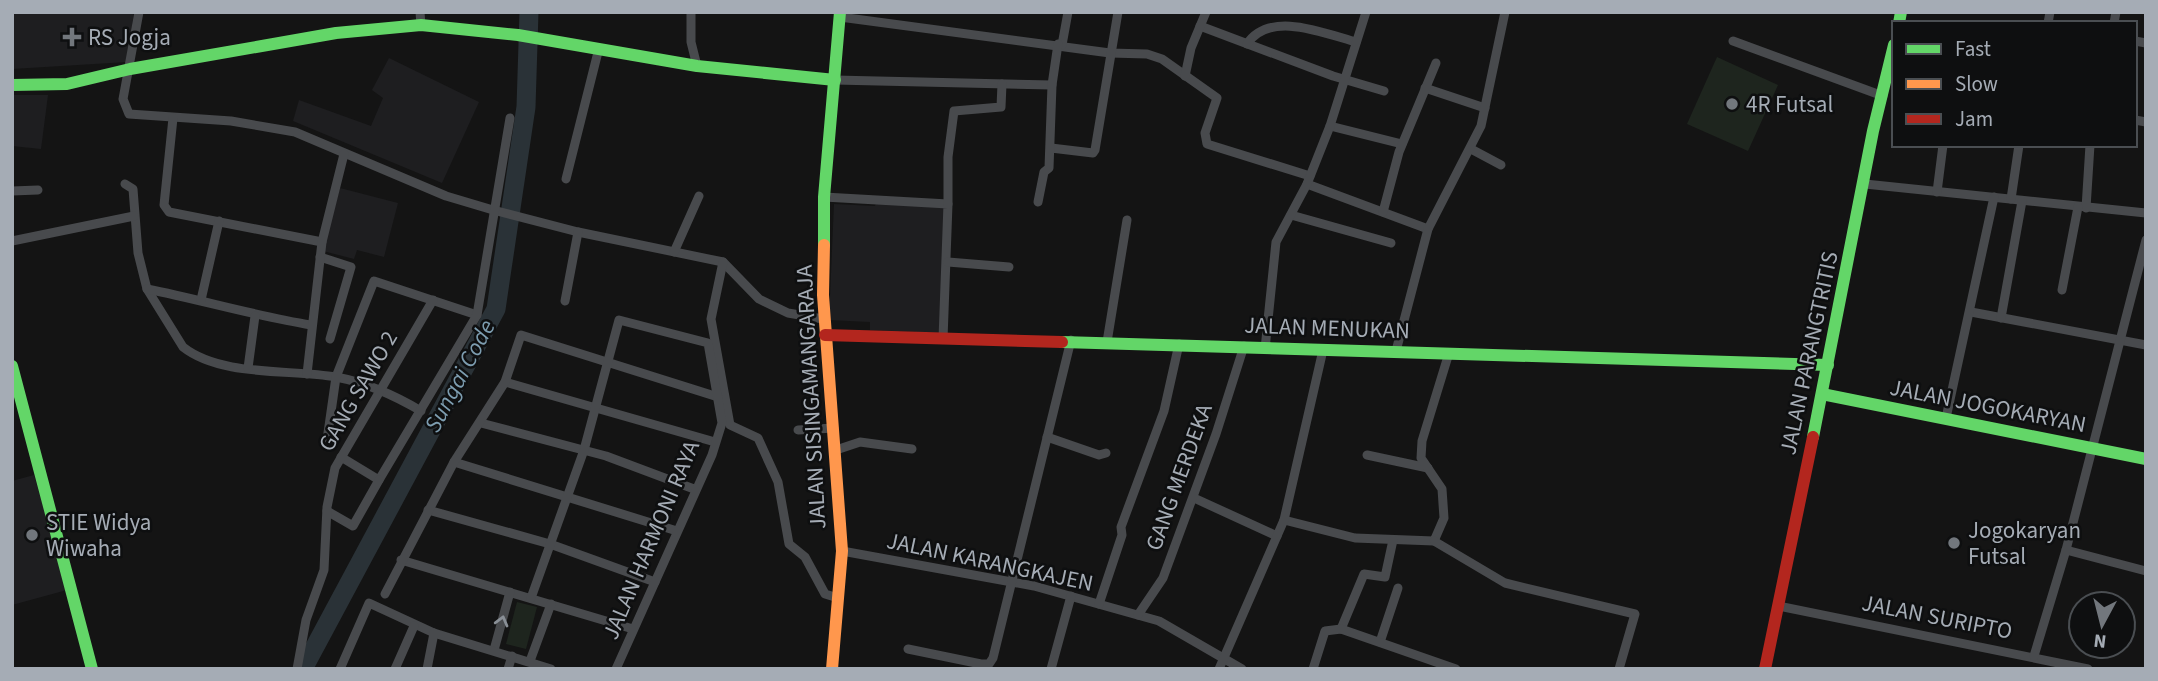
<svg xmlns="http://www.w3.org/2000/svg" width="2158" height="681" font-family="'Source Sans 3',sans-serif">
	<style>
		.built { fill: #1e1e20 }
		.green { fill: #1e251e }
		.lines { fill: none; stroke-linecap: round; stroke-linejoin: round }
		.river { stroke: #2a3237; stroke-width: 19 }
		.street { stroke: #484a4d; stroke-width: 9 }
		.fast { stroke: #63d668; stroke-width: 12 }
		.slow { stroke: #ff974d; stroke-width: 12 }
		.jam { stroke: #b3261e; stroke-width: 12 }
		.oneway { stroke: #898f96 }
		.poi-dot { fill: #72777d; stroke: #0e0f10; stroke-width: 2.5 }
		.labels { text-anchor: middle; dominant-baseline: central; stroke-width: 5; stroke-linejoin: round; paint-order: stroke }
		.poi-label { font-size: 23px; fill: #a5acb5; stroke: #0e0f10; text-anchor: start }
		.street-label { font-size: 23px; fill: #a5acb5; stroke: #0e0f10 }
		.water-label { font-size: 24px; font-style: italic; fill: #7d9db0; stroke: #0e0f10 }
	</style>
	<rect width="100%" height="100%" fill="#141414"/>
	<g class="built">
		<path d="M12,12H134L127,62L12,69Z"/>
		<path d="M389,58L479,102L442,183L293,121L299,100L371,126L383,98L372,90Z"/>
		<path d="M12,95H48L41,149L12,146Z"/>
		<path d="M340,188L398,203L384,257L357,250L354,259L323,251Z"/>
		<path d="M876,203L947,206L942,333L870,330V322L829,320L834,204L875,206Z"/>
		<path d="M34,475L67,590L12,605V481Z"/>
	</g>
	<g class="green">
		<path d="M1717,57L1778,85L1748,151L1687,124Z"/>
		<path d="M517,602L537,607L526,649L506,644Z"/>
	</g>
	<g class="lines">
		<path class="river" d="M303,669L496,309L526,107L529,12"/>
		<g class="street">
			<path d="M139,12L123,99L129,114L231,121L295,132L446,196L493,210L578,232L723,262L759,299L788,313L823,319"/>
			<path d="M420,12L421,25"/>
			<path d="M691,12V42L697,66"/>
			<path d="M840,17L1110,53L1147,54L1162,59L1217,98L1205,133L1207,144L1310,176"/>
			<path d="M2048,23L2050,12"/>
			<path d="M2114,23L2116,12"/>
			<path d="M1200,26L1333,76L1384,91"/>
			<path d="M1733,41L1883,96"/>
			<path d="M2135,41L2146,43"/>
			<path d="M1247,44C1269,10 1324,33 1356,42"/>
			<path d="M1062,45L1068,12"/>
			<path d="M1185,76L1191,48L1206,12"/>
			<path d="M835,80L1052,85"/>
			<path d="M1425,88L1485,108"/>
			<path d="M173,118L164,205L169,212L322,242"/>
			<path d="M2135,120L2146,122"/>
			<path d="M1330,126L1402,144"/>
			<path d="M1051,148L1093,153L1095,150L1118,12"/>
			<path d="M1471,149L1501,165"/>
			<path d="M566,179L599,48"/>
			<path d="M125,184L133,189L138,253L147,289L183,347C221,377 290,369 336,377C368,383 394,395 421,411"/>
			<path d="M1307,184L1428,229"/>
			<path d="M1865,184L2146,213"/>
			<path d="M12,191L38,190"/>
			<path d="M1937,192L1943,145"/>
			<path d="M824,197L948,204L943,339"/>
			<path d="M2011,199L2019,145"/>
			<path d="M1038,202L1044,172L1049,168L1052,85L1058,44"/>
			<path d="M948,204V157L954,111L1001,107L1002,84"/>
			<path d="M2086,208L2090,145"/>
			<path d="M1383,212L1399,152L1436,63"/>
			<path d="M1291,215L1391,243"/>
			<path d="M12,241L134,216"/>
			<path d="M674,252L699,196"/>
			<path d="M320,257L351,267L330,339"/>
			<path d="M723,262L711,319L730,425L758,438L778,482L789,544L805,557L825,594L838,598"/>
			<path d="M948,262L1009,267"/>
			<path d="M147,289C202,300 256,316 311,325"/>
			<path d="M2062,290L2078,207"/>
			<path d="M201,300L219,221"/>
			<path d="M565,301L578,232"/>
			<path d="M1971,312L2146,345"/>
			<path d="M2001,318L2022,201"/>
			<path d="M1107,342L1127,220"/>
			<path d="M1265,349L1276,242L1307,184L1330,126L1366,12"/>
			<path d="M1396,351L1428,229L1481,126L1505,12"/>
			<path d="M248,368L255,316"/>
			<path d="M307,374L322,242L344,154"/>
			<path d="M505,382L715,442"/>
			<path d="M1946,418L1994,197"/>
			<path d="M481,423L606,456L694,489"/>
			<path d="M798,430L834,428"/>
			<path d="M1047,437L1099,455L1106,453"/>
			<path d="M327,440L336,377L374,281L477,315"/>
			<path d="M836,450L860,442L912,449"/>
			<path d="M1367,455L1428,468"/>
			<path d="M341,457L379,480L477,315L510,118"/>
			<path d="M454,462L677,531"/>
			<path d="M1194,498L1277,536"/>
			<path d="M428,510L550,544L655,582"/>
			<path d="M327,511L353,526L379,480"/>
			<path d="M1284,520L1355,538L1434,541L1444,518L1442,489L1421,458L1422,441L1449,353"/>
			<path d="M1434,541L1505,583L1635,614L1619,669"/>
			<path d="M2066,550L2146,571"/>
			<path d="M842,551L1034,586L1159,621L1242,669"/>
			<path d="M401,560L633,629"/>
			<path d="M385,594L454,462L505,382L521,335L718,397"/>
			<path d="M531,598L584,450L619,320L708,343L722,423L712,455L616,669"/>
			<path d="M1099,604L1122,535L1121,527L1164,411L1179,344"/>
			<path d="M1778,606L2088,669"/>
			<path d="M1138,615L1163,578L1216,434L1244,346"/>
			<path d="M1341,629L1364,574L1385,577L1393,540"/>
			<path d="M1380,642L1398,588"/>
			<path d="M908,649L981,664H989L993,658L1071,340"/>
			<path d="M494,650L510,592"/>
			<path d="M2034,656L2066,550L2146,240"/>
			<path d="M530,661L551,604"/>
			<path d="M297,669L306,620L324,570L327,507L335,468L433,300"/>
			<path d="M340,669L369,603L434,633"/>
			<path d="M395,669L414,626"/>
			<path d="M427,669L434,633L551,669"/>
			<path d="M508,669L512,656"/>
			<path d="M1051,669L1071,596"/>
			<path d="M1219,669L1284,520L1323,350"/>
			<path d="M1313,669L1325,631L1341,629L1456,669"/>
		</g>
		<g class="fast">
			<path d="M1899,23L1901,12"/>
			<path d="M12,85L67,84L130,69L336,33L421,25L518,35L697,66L835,80"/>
			<path d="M824,245V197L840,12"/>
			<path d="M1062,342L1828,365"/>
			<path d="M12,366L92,669"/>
			<path d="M1822,394L2146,459"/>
			<path d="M1813,437L1873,131L1894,45"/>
		</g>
		<path class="slow" d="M824,245L823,295L842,551L832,669"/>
		<g class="jam">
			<path d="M825,335L1062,342"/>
			<path d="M1765,669L1813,437"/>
		</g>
	</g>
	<defs><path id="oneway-chevron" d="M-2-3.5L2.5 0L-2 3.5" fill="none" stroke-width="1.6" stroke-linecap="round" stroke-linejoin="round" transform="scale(1.75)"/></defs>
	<use class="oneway" href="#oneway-chevron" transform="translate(502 621) rotate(-75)"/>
	<g class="poi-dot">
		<path d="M68.5 26.5h7v7h7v7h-7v7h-7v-7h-7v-7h7z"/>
		<circle cx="1732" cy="104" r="7"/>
		<circle cx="32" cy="535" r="7"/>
		<circle cx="1954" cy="543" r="7"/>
	</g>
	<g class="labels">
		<g class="poi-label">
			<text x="88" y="37">RS Jogja</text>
			<text x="1746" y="104">4R Futsal</text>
			<text x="46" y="522">STIE Widya<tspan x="46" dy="26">Wiwaha</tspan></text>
			<text x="1968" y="530">Jogokaryan<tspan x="1968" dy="26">Futsal</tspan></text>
		</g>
		<g class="street-label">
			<text transform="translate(1327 328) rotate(2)">JALAN MENUKAN</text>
			<text transform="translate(1809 353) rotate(-78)">JALAN PARANGTRITIS</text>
			<text transform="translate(358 391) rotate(-60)">GANG SAWO 2</text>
			<text transform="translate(811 397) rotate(-93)">JALAN SISINGAMANGARAJA</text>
			<text transform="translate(1988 406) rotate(11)">JALAN JOGOKARYAN</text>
			<text transform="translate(1179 477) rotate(-70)">GANG MERDEKA</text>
			<text transform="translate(651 540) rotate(-67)">JALAN HARMONI RAYA</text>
			<text transform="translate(990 562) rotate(12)">JALAN KARANGKAJEN</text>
			<text transform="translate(1937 617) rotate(11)">JALAN SURIPTO</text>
		</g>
		<g class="water-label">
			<text transform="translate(460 376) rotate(-62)">Sungai Code</text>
		</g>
	</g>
	<rect width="2158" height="681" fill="none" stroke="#a5acb5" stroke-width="28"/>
	<rect x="1892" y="21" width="245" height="126" fill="#0e0f10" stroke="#4a4e52" stroke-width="2"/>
	<rect x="1906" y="44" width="35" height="10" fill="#63d668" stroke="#4a4e52" stroke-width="2"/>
	<text x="1955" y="56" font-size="21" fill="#a5acb5">Fast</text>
	<rect x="1906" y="79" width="35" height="10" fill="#ff974d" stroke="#4a4e52" stroke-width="2"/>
	<text x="1955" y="91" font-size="21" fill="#a5acb5">Slow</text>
	<rect x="1906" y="114" width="35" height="10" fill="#b3261e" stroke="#4a4e52" stroke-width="2"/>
	<text x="1955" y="126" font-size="21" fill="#a5acb5">Jam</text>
	<g transform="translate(2102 625) rotate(187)"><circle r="33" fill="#0e0f10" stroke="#4a4e52" stroke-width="2"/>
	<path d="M0-5L12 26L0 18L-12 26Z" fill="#72777d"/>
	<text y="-10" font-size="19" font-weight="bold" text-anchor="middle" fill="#a5acb5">N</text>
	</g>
</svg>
